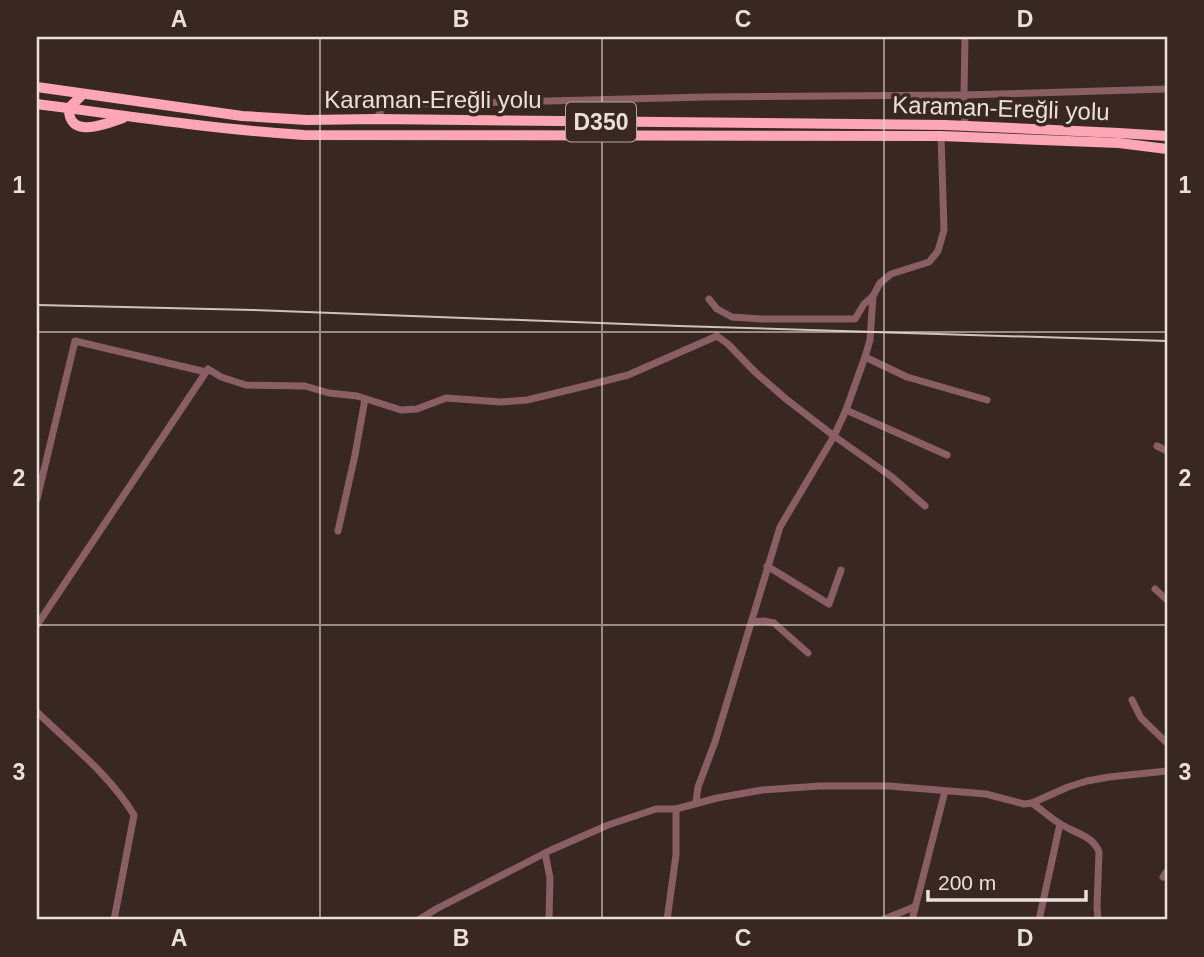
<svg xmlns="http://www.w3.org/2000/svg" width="1204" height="957" font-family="Helvetica,sans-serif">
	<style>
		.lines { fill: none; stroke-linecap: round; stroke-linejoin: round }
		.minor { stroke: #895e65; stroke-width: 7 }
		.highway { stroke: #fda7b6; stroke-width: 10 }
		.rail { stroke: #cec2bd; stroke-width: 2 }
		.grid { fill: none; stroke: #eadfda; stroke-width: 2; stroke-opacity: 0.55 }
		.labels { text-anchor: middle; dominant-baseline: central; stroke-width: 7; stroke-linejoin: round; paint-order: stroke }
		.shield { fill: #392821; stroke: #b5a8a2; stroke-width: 2 }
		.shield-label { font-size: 23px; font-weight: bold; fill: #eadfda }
		.street-label { font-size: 24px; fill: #eadfda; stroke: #392821 }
		.neatline { fill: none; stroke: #eadfda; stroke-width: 2.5 }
		.grid-label { font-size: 23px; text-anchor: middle; font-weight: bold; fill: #eadfda }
	</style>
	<rect width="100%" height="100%" fill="#392821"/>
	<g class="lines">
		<g class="minor">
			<path d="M376,119L385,104L389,100L430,104L706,97L964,95L1167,89"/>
			<path d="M965,126L964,95L965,37"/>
			<path d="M709,299L717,309L732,317L761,319H855L864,304L873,296"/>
			<path d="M865,357L907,377L987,400"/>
			<path d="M846,410L947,455"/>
			<path d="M1157,446L1167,451"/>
			<path d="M37,499L75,341L206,372"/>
			<path d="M338,531L355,455L365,399"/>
			<path d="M767,566L829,604L841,570"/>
			<path d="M1155,589L1167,600"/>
			<path d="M752,622L764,621L774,623L808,653"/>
			<path d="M37,625L208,369L221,377L246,385L305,386L329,393L357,396L401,410L417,409L446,398L501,402L527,400L581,387L628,375L717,336L728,344L755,372L786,399L834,436L892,477L925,506"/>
			<path d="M1132,700L1141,718L1167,743"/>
			<path d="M37,712C71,745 109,774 134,815L114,920"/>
			<path d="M696,802L698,787L715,742L780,527L834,436L846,410L865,357L870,340L873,296L880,283L891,274L929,262L938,251L944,230L941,136"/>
			<path d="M1032,803C1041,809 1049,817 1059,823C1073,833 1093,835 1099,852L1097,907L1098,920"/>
			<path d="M545,853L550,878L549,920"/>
			<path d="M1163,877L1167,871"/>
			<path d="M418,920L438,908L551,850L608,825L656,809H676L717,798L762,790L820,786H889L986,794L1024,804L1032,803L1068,787L1087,781L1109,777L1167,771"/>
			<path d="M667,920L676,855V809"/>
			<path d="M882,920L914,907"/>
			<path d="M912,920L945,791"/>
			<path d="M1039,920L1060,824"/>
		</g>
		<g class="highway">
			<path d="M37,87L242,116L307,120L376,119L945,125L1119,133L1167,136"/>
			<path d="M83,94L69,108C68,140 106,124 123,118"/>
			<path d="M37,104C126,116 214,129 304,135L941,136L1119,143L1167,149"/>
		</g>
		<path class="rail" d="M37,305L253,310L679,326L1167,341"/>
	</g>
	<path class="grid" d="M320,37V920M602,37V920M884,37V920M37,332H1167M37,625H1167"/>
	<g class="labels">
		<rect class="shield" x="566" y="102.5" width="70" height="39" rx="5"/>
		<g class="shield-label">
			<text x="601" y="122">D350</text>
		</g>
		<g class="street-label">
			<text x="433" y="99">Karaman-Ereğli yolu</text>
			<text transform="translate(1001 108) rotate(2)">Karaman-Ereğli yolu</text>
		</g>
	</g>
	<rect width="1204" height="957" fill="none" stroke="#392821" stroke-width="77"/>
	<path d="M928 890v10h158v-10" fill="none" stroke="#eadfda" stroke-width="3.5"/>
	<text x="938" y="890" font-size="21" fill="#eadfda" stroke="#392821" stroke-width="5" paint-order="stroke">200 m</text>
	<rect x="38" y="38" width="1128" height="880" class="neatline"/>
	<g class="grid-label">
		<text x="179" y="27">A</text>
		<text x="461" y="27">B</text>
		<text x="743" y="27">C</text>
		<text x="1025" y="27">D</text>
		<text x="19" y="193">1</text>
		<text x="1185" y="193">1</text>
		<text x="19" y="486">2</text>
		<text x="1185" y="486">2</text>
		<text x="19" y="780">3</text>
		<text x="1185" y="780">3</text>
		<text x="179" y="946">A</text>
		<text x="461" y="946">B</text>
		<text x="743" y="946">C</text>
		<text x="1025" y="946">D</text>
	</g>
</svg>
